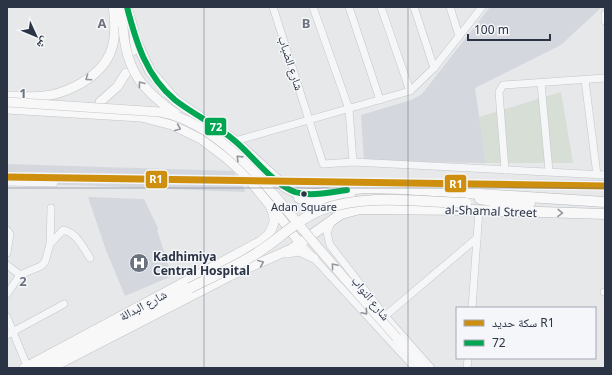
<svg xmlns="http://www.w3.org/2000/svg" width="612" height="375" font-family="'Noto Sans','Noto Naskh Arabic',sans-serif">
	<style>
		.built { fill: #d4d7dd }
		.green { fill: #d6ded6 }
		.lines { fill: none; stroke-linecap: round; stroke-linejoin: round }
		.minor-casing { stroke: #c4c6c8; stroke-width: 8 }
		.major-casing { stroke: #c2c5c8; stroke-width: 10 }
		.highway-casing { stroke: #b8bbbf; stroke-width: 11 }
		.minor { stroke: #f5f6f7; stroke-width: 7 }
		.major { stroke: #f8f8f8; stroke-width: 9 }
		.highway { stroke: #f8f8f8; stroke-width: 10 }
		.major-bridge-casing { stroke: #c2c5c8; stroke-width: 10; stroke-linecap: butt }
		.highway-bridge-casing { stroke: #b8bbbf; stroke-width: 11; stroke-linecap: butt }
		.major-bridge { stroke: #f8f8f8; stroke-width: 9 }
		.highway-bridge { stroke: #f8f8f8; stroke-width: 10 }
		.bus-1-casing { stroke: #f4f6f9; stroke-width: 9 }
		.bus-1 { stroke: #00a651; stroke-width: 6 }
		.rail-1-casing { stroke: #f4f6f9; stroke-width: 10 }
		.rail-1 { stroke: #ce8f0e; stroke-width: 7 }
		.oneway { stroke: #92969e }
		.oneway2 { stroke: #90959e }
		.grid { fill: none; stroke: #6c737f; stroke-width: 1; stroke-opacity: 0.55 }
		.bus-dot { fill: #2b3445; stroke: #f4f6f9; stroke-width: 1.5 }
		.labels { text-anchor: middle; dominant-baseline: central; stroke-width: 3; stroke-linejoin: round; paint-order: stroke }
		.bus-label { font-size: 11px; fill: #2b3445; stroke: #f4f6f9 }
		.street-label { font-size: 12px; fill: #2b3445; stroke: #f4f6f9 }
		.poi-label { font-size: 12px; font-weight: bold; fill: #2b3445; stroke: #f4f6f9; text-anchor: start }
		.grid-label { font-size: 13px; text-anchor: middle; font-weight: bold; fill: #6c737f; stroke: #f4f6f9; stroke-width: 3; stroke-linejoin: round; paint-order: stroke }
		.line-badge { stroke: #f4f6f9; stroke-width: 1.5 }
		.badge-label { font-size: 11px; text-anchor: middle; font-weight: bold; fill: #fff }
	</style>
	<rect width="100%" height="100%" fill="#e6e8ea"/>
	<g class="built">
		<path d="M490,7H602L561,45L475,88L486,163L364,161L361,115L411,100L422,94Z"/>
		<path d="M7,164L233,171L244,188L245,192L74,185L7,184Z"/>
		<path d="M279,178L605,180V191L287,185Z"/>
		<path d="M88,197L144,199L158,228L157,230L172,276L125,296L106,250Z"/>
	</g>
	<path class="green" d="M561,92L573,163H486L479,117Z"/>
	<g class="lines">
		<g class="minor-casing">
			<g id="minor">
				<path d="M273,7L323,164L353,162L605,175"/>
				<path d="M313,7L349,109L353,162"/>
				<path d="M349,7L380,100"/>
				<path d="M381,7L410,91"/>
				<path d="M414,7L434,68"/>
				<path d="M450,7L459,36"/>
				<path d="M605,14V21"/>
				<path d="M585,80L597,175"/>
				<path d="M541,83L549,171"/>
				<path d="M235,141L410,91L434,68L482,7"/>
				<path d="M505,170L499,92L503,85L605,78"/>
				<path d="M7,182L54,183"/>
				<path d="M331,222L327,233L330,245L385,316L431,368"/>
				<path d="M7,230L10,234L7,253"/>
				<path d="M300,243L415,368"/>
				<path d="M50,244L51,208"/>
				<path d="M7,265L20,275"/>
				<path d="M604,292H605"/>
				<path d="M7,294L20,275L41,266L45,262L50,244L63,230C77,233 83,247 90,258"/>
				<path d="M472,308L479,210"/>
				<path d="M385,316L477,238"/>
				<path d="M7,317L27,366"/>
				<path d="M7,335L64,304"/>
				<path d="M467,368L468,358"/>
			</g>
		</g>
		<g class="major-casing">
			<g id="major">
				<path d="M120,7L123,27"/>
				<path d="M127,7L134,31L135,49L131,52"/>
				<path d="M7,96C19,96 32,98 44,96C55,95 66,91 76,86C111,68 119,44 113,7"/>
				<path d="M100,102L117,87L126,73"/>
				<path d="M7,109L141,117L172,125L201,139L226,158L246,176L286,225"/>
				<path d="M287,253L299,251L314,258"/>
				<path d="M397,338L424,368"/>
				<path d="M24,368L261,241C272,233 278,221 271,208"/>
				<path d="M51,368L230,276L291,249L300,243L291,232"/>
			</g>
		</g>
		<g class="highway-casing">
			<g id="highway">
				<path d="M136,41L150,71L175,100L235,141L285,187L297,193L316,194L364,188L402,189L605,202"/>
				<path d="M299,198L323,201L350,196"/>
				<path d="M480,199L500,202"/>
				<path d="M494,202L530,203"/>
				<path d="M313,234L341,214L360,209L471,210L605,214"/>
				<path d="M300,243L306,239"/>
				<path d="M37,368L190,288"/>
			</g>
		</g>
		<use href="#minor" class="minor"/>
		<use href="#major" class="major"/>
		<use href="#highway" class="highway"/>
		<g class="major-bridge-casing">
			<g id="major-bridge">
				<path d="M123,27C126,70 141,89 175,113"/>
				<path d="M7,102L160,112C220,123 268,187 305,232C335,268 366,303 397,338"/>
			</g>
		</g>
		<g class="highway-bridge-casing">
			<path id="highway-bridge" d="M190,288C213,276 238,266 260,251C280,238 298,219 321,210C366,193 419,202 466,203"/>
		</g>
		<use href="#major-bridge" class="major-bridge"/>
		<use href="#highway-bridge" class="highway-bridge"/>
		<g class="bus-1-casing">
			<path id="bus-1" d="M127,7C136,42 146,76 175,100C194,115 217,125 235,141C253,156 273,184 295,192C311,197 331,192 347,190"/>
		</g>
		<use href="#bus-1" class="bus-1"/>
		<g class="rail-1-casing">
			<path id="rail-1" d="M7,177L605,186"/>
		</g>
		<use href="#rail-1" class="rail-1"/>
	</g>
	<defs><path id="oneway-chevron" d="M-2-3.5L2.5 0L-2 3.5" fill="none" stroke-width="1.6" stroke-linecap="round" stroke-linejoin="round"/></defs>
	<g class="oneway">
		<use href="#oneway-chevron" transform="translate(88 78) rotate(146)"/>
		<use href="#oneway-chevron" transform="translate(141 84) rotate(-127)"/>
		<use href="#oneway-chevron" transform="translate(178 128) rotate(23)"/>
		<use href="#oneway-chevron" transform="translate(239 158) rotate(-136)"/>
		<use href="#oneway-chevron" transform="translate(560 213) rotate(2)"/>
		<use href="#oneway-chevron" transform="translate(261 263) rotate(-23)"/>
		<use href="#oneway-chevron" transform="translate(334 266) rotate(-130)"/>
	</g>
	<use class="oneway2" href="#oneway-chevron" transform="translate(365 312) rotate(49)"/>
	<path class="grid" d="M204,7V368M408,7V368M7,188H605"/>
	<defs>
		<g id="hospital-disc" transform="scale(1)"><circle r="9.5" fill="#6c737f" stroke="#f4f6f9"/><path d="M-5-5h3v3.5h4V-5h3V5h-3V1.5h-4V5h-3Z" fill="#fff"/></g>
	</defs>
	<g fill-rule="evenodd">
		<use href="#hospital-disc" x="139" y="263"/>
	</g>
	<circle class="bus-dot" cx="304" cy="194" r="3.5"/>
	<g class="labels">
		<g class="bus-label">
			<text x="304" y="206">Adan Square</text>
		</g>
		<g class="street-label">
			<text transform="translate(291 63) rotate(72)">شارع الضباب</text>
			<text transform="translate(491 211) rotate(2)">al-Shamal Street</text>
			<text transform="translate(371 298) rotate(51)">شارع النواب</text>
			<text transform="translate(143 305) rotate(-28)">شارع البدالة</text>
		</g>
		<g class="poi-label">
			<text x="153" y="256">Kadhimiya<tspan x="153" dy="14">Central Hospital</tspan></text>
		</g>
	</g>
	<g class="grid-label">
		<text x="102" y="28">A</text>
		<text x="306" y="28">B</text>
		<text x="23" y="98">1</text>
		<text x="23" y="286">2</text>
	</g>
	<g class="line-badge">
		<rect x="204" y="117" width="23" height="19" rx="4" fill="#00a651"/>
		<rect x="145" y="170" width="23" height="19" rx="4" fill="#ce8f0e"/>
		<rect x="444" y="174" width="23" height="19" rx="4" fill="#ce8f0e"/>
	</g>
	<g class="badge-label">
		<text x="216" y="131">72</text>
		<text x="156" y="183">R1</text>
		<text x="456" y="188">R1</text>
	</g>
	<rect width="612" height="375" fill="none" stroke="#2b3445" stroke-width="16"/>
	<rect x="456" y="307" width="140" height="52" fill="#f4f6f9" stroke="#a4a8b1"/>
	<rect x="464" y="320" width="20" height="6" fill="#ce8f0e" stroke="#a4a8b1"/>
	<text x="492" y="327" font-size="12" fill="#2b3445">سكة حديد R1</text>
	<rect x="464" y="340" width="20" height="6" fill="#00a651" stroke="#a4a8b1"/>
	<text x="492" y="347" font-size="12" fill="#2b3445">72</text>
	<g transform="translate(36 36) rotate(134)" stroke="#f4f6f9" stroke-width="3" paint-order="stroke">
	<path d="M0-3L7 15L0 10L-7 15Z" fill="#2b3445"/>
	<text y="-6" font-size="11" font-weight="bold" text-anchor="middle" fill="#2b3445">ش</text>
	</g>
	<path d="M468 34v6h82v-6" fill="none" stroke="#2b3445" stroke-width="2"/>
	<text x="474" y="34" font-size="12" fill="#2b3445" stroke="#f4f6f9" stroke-width="3" paint-order="stroke">100 m</text>
</svg>
